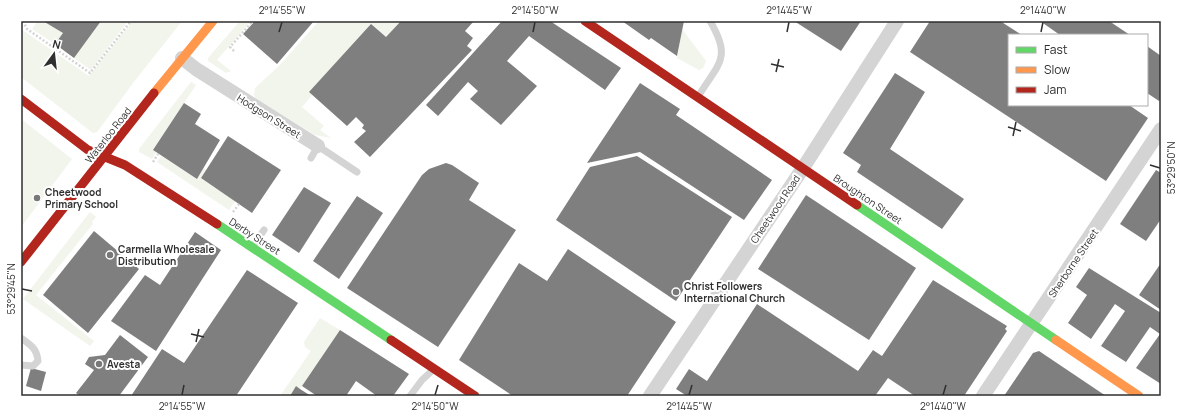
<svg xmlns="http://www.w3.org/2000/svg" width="1182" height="417" font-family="Manrope,sans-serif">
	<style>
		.green { fill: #f1f5ec }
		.building { fill: #7f7f7f }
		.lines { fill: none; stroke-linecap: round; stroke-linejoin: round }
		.path { stroke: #d4d4d4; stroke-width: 2.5; stroke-dasharray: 2 2; stroke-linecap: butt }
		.lane { stroke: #d4d4d4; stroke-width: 7 }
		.street { stroke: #d4d4d4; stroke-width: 14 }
		.fast { stroke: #63d668; stroke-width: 9 }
		.slow { stroke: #ff974d; stroke-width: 9 }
		.jam { stroke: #b3261e; stroke-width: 9 }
		.ticks { fill: none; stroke: #2f2f2f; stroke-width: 1.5 }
		.poi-dot { fill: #787878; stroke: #fff; stroke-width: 1.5 }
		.labels { text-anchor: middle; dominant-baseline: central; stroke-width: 4; stroke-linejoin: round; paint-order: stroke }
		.street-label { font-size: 10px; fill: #2f2f2f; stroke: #fff }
		.poi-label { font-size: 10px; font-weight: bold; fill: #2f2f2f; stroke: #fff; text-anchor: start }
		.neatline { fill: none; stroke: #2f2f2f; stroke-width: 1.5 }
		.ticks-label { font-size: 10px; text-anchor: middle; fill: #2f2f2f }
	</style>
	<rect width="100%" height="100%" fill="#fff"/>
	<g class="green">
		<path d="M38,21H43L63,33L55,44L32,29Z"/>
		<path d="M101,21H128L91,70L74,58Z"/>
		<path d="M133,21H182L133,83L97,132L93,133L21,77V29L89,76Z"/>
		<path d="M240,21H251L217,60L231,71L226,73L208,61V58Z"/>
		<path d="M319,21H401L386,37L309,92L312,95L302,107L324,126L320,130L331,138L315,135L256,99L254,95L255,88L279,66Z"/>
		<path d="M682,29L706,61L703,68L699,70L677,58Z"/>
		<path d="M191,82L196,85L153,150L156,152L152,159L139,152V149Z"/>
		<path d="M21,119L72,159L21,227Z"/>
		<path d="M161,156L197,179L204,168L206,170L201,178L235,201L229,210L157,162Z"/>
		<path d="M90,212L96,217L92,222L93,224L36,295L94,341L90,346L23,299Z"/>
		<path d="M320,318L340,330L300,389L296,386L290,396H280L311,351L305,347L304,342Z"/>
	</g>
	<g class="building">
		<path d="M43,21H101L74,58L55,44L63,33Z"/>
		<path d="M255,21H314L277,64L243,34Z"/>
		<path d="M401,21H474L465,31L473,38L467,46L472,50L370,157L354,142L366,131L362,128L364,125L356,117L347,126L309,92L371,24L386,37Z"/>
		<path d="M502,21H550L621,68L605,90L529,36L507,61L537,86L501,125L470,99L478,91L468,82L438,116L426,105Z"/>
		<path d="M622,21H684L677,56L651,38L649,40Z"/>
		<path d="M794,21H861L841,51Z"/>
		<path d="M930,21H1000L1022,35H1009V105H1129L1148,118L1106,181L910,52Z"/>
		<path d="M1040,21H1109L1130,35H1060Z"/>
		<path d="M1147,46L1161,56V98L1159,101L1147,93Z"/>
		<path d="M895,73L925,92L890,149L964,199L942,229L857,172L861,165L843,153Z"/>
		<path d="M640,83L680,109L676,115L772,180L744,220L640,152L587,163Z"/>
		<path d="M184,103L201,114L195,124L220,140L197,179L153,150Z"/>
		<path d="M228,136L281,170L252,213L201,178Z"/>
		<path d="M637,156L732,217L676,301L556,220L590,167Z"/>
		<path d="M446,163L452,165L479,183L469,200L516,230L438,347L347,288L422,175L429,169Z"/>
		<path d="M1156,170L1161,173V219L1146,241L1120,224Z"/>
		<path d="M304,187L331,203L299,253L272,235Z"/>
		<path d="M806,195L916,268L869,340L758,269Z"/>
		<path d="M357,196L383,213L339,279L313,261Z"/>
		<path d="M94,231L139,269L88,333L43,295Z"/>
		<path d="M195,232L221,250L156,351L111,321L145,275L160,285Z"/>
		<path d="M568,249L676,322L627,396H513L459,360L519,263L547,281Z"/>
		<path d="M1161,263V310L1139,295Z"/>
		<path d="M1089,268L1161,313V384L1136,368L1160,334L1150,327L1126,362L1101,346L1125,311L1115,304L1091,339L1068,323L1087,295L1076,287Z"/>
		<path d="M247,270L298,303L236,396H131L162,349L184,363Z"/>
		<path d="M933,280L1007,326L1005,329L1007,331L964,396H915L888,378L875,396H687L676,389L689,369L707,381L757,304L858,371L873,350L882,356Z"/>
		<path d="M340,330L409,374L393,396H377L356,381L346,396H317L302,386Z"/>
		<path d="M120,335L148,357L119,396H80L76,393L94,370L85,364L89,357L105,355Z"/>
		<path d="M1039,351L1106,396H1004L1033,353Z"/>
		<path d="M31,368L46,372L41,391L26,386Z"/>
		<path d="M296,386L300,389L311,396H290Z"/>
	</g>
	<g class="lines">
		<g class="path">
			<path d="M23,21L27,29L90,73L131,21"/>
			<path d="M234,51L230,47L253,21"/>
			<path d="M153,162L158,154"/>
			<path d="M233,212L239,204"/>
		</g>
		<g class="lane">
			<path d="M699,95C719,63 732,58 710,21"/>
			<path d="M311,158L318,146L357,172"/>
			<path d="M253,246L264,230"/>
			<path d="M21,338C31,345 37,349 38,361L33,366L21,365"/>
			<path d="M410,396L422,380L434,369"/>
		</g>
		<g class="street">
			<path d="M182,58L196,69L318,146"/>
			<path d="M650,396L803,168L897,21"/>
			<path d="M983,396L1161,129"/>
		</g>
		<g class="fast">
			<path d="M857,205L1056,340"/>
			<path d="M217,224L391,340"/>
		</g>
		<g class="slow">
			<path d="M154,93L213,21"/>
			<path d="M1056,340L1139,396"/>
		</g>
		<g class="jam">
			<path d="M585,21L857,205"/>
			<path d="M21,99L88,150L125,165L217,224"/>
			<path d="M21,262L154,93"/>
			<path d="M391,340L475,396"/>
		</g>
	</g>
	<path class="ticks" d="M279,32L282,22M533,32L535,22M787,32L789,22M1041,32L1043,22M771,64L784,67M776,72L779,59M1008,127L1021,131M1013,136L1016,122M1150,165L1160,168M22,289L32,291M191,334L204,337M196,342L199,329M182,395L184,385M435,395L438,385M689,395L692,385M943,395L946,385"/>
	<g class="poi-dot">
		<circle cx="37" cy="198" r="4"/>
		<circle cx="110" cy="255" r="4"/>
		<circle cx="676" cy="292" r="4"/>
		<circle cx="99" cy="364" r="4"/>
	</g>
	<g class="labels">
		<g class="street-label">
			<text transform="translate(269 116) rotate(32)">Hodgson Street</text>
			<text transform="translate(108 135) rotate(-52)">Waterloo Road</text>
			<text transform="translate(868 199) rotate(34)">Broughton Street</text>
			<text transform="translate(775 209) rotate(-56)">Cheetwood Road</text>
			<text transform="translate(255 236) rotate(33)">Derby Street</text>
			<text transform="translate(1073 263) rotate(-56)">Sherborne Street</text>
		</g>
		<g class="poi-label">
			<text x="45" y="192">Cheetwood<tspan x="45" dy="12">Primary School</tspan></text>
			<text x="118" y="249">Carmella Wholesale<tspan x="118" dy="12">Distribution</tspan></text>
			<text x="684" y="286">Christ Followers<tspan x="684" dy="12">International Church</tspan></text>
			<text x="107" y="364">Avesta</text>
		</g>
	</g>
	<rect width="1182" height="417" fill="none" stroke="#ffffff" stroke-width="44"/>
	<rect x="1008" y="34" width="140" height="72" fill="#ffffff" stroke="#acacac"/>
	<rect x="1016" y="47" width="20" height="6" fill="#63d668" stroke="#acacac"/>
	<text x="1044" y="54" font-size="12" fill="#2f2f2f">Fast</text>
	<rect x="1016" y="67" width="20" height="6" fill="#ff974d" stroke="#acacac"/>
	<text x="1044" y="74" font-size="12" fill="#2f2f2f">Slow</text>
	<rect x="1016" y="87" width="20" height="6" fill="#b3261e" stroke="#acacac"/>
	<text x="1044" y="94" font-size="12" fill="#2f2f2f">Jam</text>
	<g transform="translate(54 54) rotate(15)" stroke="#ffffff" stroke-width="3" paint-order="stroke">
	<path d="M0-3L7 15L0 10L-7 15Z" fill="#2f2f2f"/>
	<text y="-6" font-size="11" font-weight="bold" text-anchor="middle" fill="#2f2f2f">N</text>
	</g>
	<rect x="22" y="22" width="1138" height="373" class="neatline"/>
	<g class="ticks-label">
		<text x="282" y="14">2°14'55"W</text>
		<text x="535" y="14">2°14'50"W</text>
		<text x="789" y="14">2°14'45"W</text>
		<text x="1043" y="14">2°14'40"W</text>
		<text transform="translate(1171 168) rotate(-90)" y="4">53°29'50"N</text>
		<text transform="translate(11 289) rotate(-90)" y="4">53°29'45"N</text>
		<text x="182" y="410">2°14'55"W</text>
		<text x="435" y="410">2°14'50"W</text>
		<text x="689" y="410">2°14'45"W</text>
		<text x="943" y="410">2°14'40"W</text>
	</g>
</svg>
